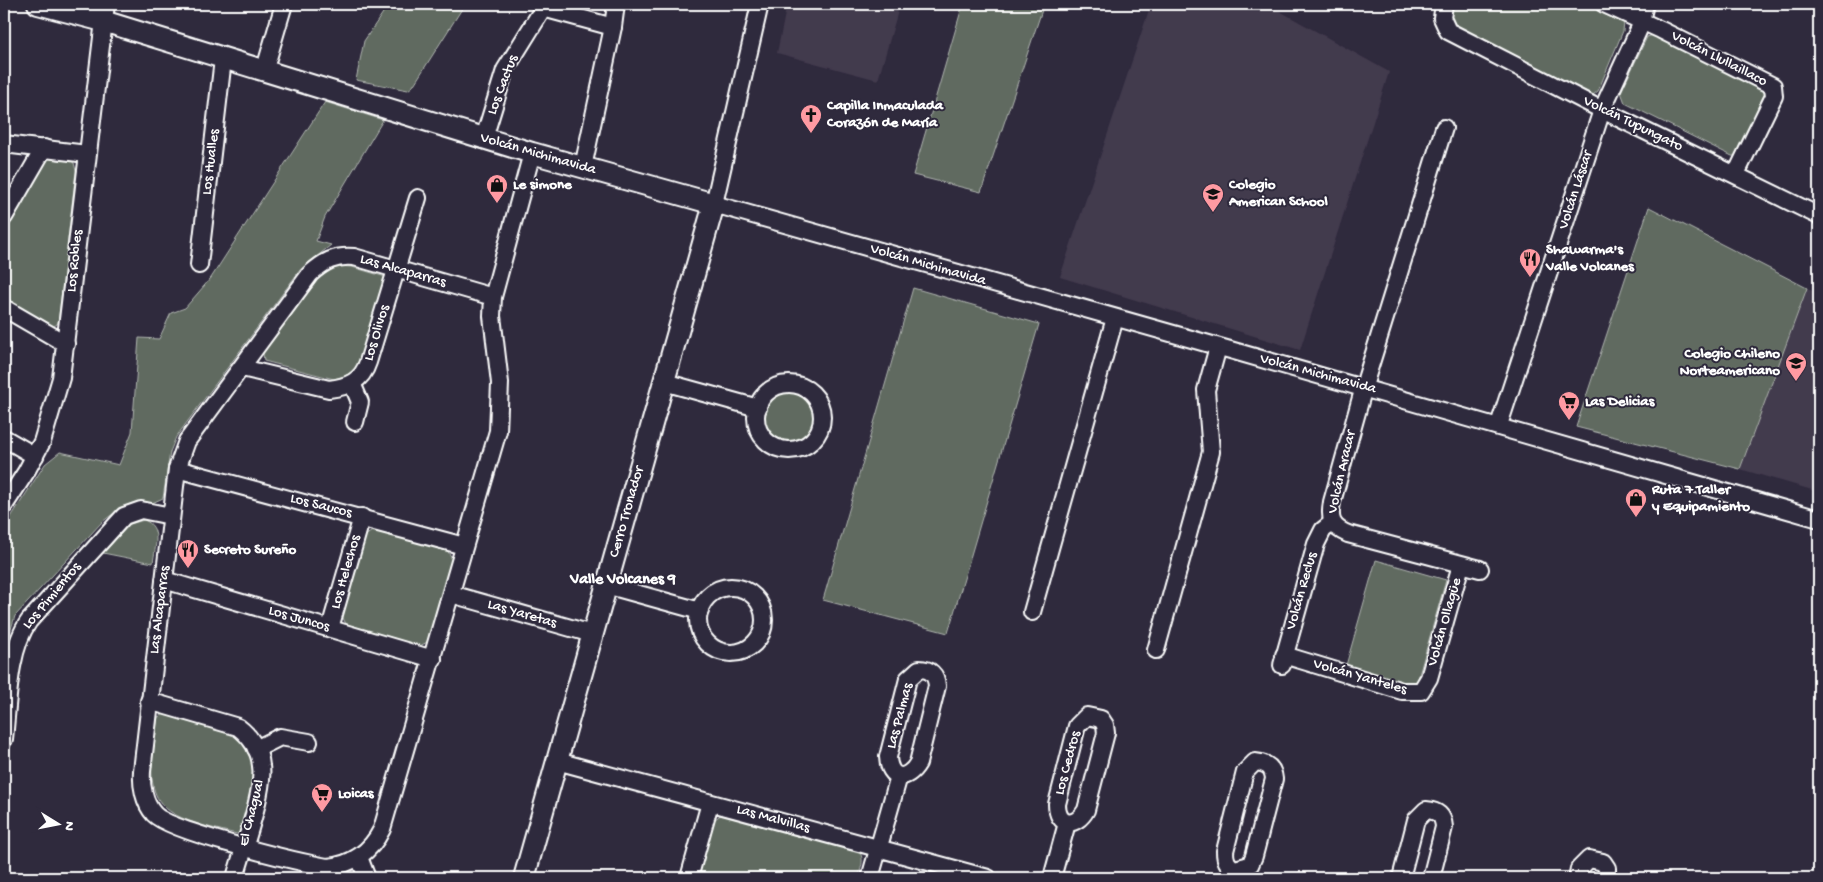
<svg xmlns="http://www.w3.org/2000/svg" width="1823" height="882" font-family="'Gochi Hand',sans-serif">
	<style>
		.built { fill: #433a4e }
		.green { fill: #606b60; stroke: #b0b5b0 }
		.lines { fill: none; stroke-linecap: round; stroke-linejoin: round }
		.minor-casing { stroke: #fff; stroke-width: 20 }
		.tertiary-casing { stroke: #fff; stroke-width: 24 }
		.minor { stroke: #2f2a3d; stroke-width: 16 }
		.tertiary { stroke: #2f2a3d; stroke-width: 20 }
		.labels { text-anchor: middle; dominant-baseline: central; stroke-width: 4; stroke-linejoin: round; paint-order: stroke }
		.street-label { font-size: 15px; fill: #fff; stroke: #2f2a3d }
		.poi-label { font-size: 15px; font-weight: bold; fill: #fff; stroke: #2f2a3d; text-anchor: start }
		.neighbourhood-label { font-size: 16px; font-weight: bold; fill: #fff; stroke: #2f2a3d }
	</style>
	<rect width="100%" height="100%" fill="#2f2a3d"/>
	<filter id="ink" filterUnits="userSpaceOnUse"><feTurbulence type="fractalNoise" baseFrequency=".02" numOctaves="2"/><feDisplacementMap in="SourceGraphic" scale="10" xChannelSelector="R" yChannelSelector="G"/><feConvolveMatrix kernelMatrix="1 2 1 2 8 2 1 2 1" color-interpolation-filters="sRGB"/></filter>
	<g filter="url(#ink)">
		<g class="built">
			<path d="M787,4H900L878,80L777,53Z"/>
			<path d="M1151,4H1267L1389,72L1300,350L1060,277Z"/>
			<path d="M1807,288L1819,294V492L1740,469Z"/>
		</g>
		<g class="green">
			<path d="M389,4H465L413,86L408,90L356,80L364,41Z"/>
			<path d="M963,4H1044L981,192L913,175Z"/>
			<path d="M1450,4H1593L1621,18L1624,22L1623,31L1598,91L1593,95H1587L1449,25Z"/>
			<path d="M1653,35L1762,86L1765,97L1736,156H1732L1625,103L1621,92L1647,37Z"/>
			<path d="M325,102L383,120L325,217L316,241L331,245L300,270L176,437L170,452L163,498L150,504L122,507L102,522L15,616L7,642L4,665V528L45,464L60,452L119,465L132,432L139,338L159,339L171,313L185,308L211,278Z"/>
			<path d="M45,157L69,160L74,163L76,171L58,323L52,328L4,301V226Z"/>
			<path d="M1649,207L1807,288L1740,469L1576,427Z"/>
			<path d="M337,266L352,267L386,277L358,367L350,374L334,379L264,361L263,353L319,278Z"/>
			<path d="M913,288L1039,324L948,633L823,600Z"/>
			<circle cx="789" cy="417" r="26"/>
			<path d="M144,520C162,527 155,547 153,563L103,553L130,524Z"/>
			<path d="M375,529L447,550L452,558L429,641L420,646L346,624L342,616L365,536Z"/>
			<path d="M1376,560L1446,580L1415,689L1345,669Z"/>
			<path d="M166,713C182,717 218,722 230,730C268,752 251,798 242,831L237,834C150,814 143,804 158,717Z"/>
			<path d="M723,813L857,849C866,858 861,867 858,878H696L710,823Z"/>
		</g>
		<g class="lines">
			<g class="minor-casing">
				<g id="minor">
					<path d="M760,4L714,204C1082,309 1452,411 1819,519"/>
					<path d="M1444,4L1442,18L1448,31L1602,110L1819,216"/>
					<path d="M1604,4L1661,30L1773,86L1774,96L1736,174"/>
					<path d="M543,8L613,27"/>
					<path d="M264,72L284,4"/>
					<path d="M1444,128L1367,376L1332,502C1329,519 1331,527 1348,534L1480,569"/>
					<path d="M484,138L505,70L546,4"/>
					<path d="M4,144L87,154"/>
					<path d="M583,167L613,27L616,4"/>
					<path d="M4,217L44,148"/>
					<path d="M199,265L223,59"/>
					<path d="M493,297L354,257C335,255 323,262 310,274L187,441L177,469L142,771C141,785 144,803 154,814C171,832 298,862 327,867C353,865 371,851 382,829L498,431L500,383L492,316L493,297L532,153"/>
					<path d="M4,308L66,344"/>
					<path d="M242,368L329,389C348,387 362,381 368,362L418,198"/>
					<path d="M664,382L758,408"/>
					<path d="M352,383L360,402L355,422"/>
					<circle cx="789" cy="417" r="33"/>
					<path d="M1499,425L1602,110L1639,29L1645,4"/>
					<path d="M4,438L35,456"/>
					<path d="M177,469L464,546"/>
					<path d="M4,506L26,472L42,442L61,378L106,4"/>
					<path d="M164,580L433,659"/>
					<path d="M606,585L700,611"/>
					<circle cx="731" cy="620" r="33"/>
					<path d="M451,594L592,634"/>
					<path d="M1032,612L1115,318"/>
					<path d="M330,628L362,517"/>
					<path d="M1156,650L1211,452L1206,390L1218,347"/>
					<path d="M1284,655L1402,691H1421L1429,678L1461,565"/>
					<path d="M1282,665L1316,544L1323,530L1332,523"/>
					<path d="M919,669C930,669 936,674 937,686L918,763C907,782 889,780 888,757L908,679Z"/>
					<path d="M149,701L238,727C250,736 260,750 261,766C265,790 242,852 235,878"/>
					<path d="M1087,716L1101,719L1105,725L1106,733L1086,810C1076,828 1057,827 1057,804L1077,726Z"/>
					<path d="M4,739C8,704 8,650 29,621L124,516L141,510L171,516"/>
					<path d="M256,749L280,737L309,742"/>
					<path d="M557,761L988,878"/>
					<path d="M1255,762C1267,763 1273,767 1274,779L1254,856L1250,865L1235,869C1227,865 1225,860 1225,851L1245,772Z"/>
					<path d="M359,857L367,878"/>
					<path d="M689,878L710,803"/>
					<path d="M870,878L899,776"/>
					<path d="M1052,878L1067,823"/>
					<path d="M1401,878L1416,820L1426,810C1438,811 1443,815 1444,827L1431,878"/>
					<path d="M1577,878L1579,869L1589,859L1603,862L1607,868V878"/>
				</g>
			</g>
			<g class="tertiary-casing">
				<path id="tertiary" d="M38,4L103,21L532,153L714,204L524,878"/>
			</g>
			<use href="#minor" class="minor"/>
			<use href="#tertiary" class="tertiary"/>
		</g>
	</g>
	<defs>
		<g id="church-pin" transform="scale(1.125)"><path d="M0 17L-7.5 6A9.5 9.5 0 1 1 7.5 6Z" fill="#ff9aa2" stroke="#2f2a3d"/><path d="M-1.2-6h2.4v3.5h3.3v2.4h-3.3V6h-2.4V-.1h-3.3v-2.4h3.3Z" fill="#111"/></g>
		<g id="shop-pin" transform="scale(1.125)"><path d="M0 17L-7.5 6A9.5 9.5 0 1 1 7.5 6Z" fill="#ff9aa2" stroke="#2f2a3d"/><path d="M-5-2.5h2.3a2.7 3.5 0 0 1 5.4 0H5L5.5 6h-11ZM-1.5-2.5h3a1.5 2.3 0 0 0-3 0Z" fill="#111"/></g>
		<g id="school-pin" transform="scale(1.125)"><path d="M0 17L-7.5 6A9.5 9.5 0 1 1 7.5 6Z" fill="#ff9aa2" stroke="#2f2a3d"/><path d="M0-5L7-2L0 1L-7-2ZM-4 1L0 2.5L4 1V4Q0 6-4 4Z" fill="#111"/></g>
		<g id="restaurant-pin" transform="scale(1.125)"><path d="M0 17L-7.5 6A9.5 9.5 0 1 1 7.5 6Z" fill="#ff9aa2" stroke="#2f2a3d"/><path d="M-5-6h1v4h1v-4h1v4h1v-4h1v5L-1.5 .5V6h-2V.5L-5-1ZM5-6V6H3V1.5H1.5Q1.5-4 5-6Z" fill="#111"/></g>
		<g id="supermarket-pin" transform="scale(1.125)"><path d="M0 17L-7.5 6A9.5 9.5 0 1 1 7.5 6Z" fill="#ff9aa2" stroke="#2f2a3d"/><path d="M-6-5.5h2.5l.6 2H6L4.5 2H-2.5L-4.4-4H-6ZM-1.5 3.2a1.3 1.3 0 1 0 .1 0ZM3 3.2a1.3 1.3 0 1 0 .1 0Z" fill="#111"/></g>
	</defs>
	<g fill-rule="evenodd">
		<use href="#church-pin" x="811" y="115"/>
		<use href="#shop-pin" x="497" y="185"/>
		<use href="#school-pin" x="1213" y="194"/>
		<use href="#restaurant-pin" x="1530" y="259"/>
		<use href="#school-pin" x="1796" y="363"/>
		<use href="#supermarket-pin" x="1569" y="402"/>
		<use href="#shop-pin" x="1636" y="499"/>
		<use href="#restaurant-pin" x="188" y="550"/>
		<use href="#supermarket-pin" x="322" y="794"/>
	</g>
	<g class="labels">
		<g class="street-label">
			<text transform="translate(1719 59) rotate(27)">Volcán Llullaillaco</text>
			<text transform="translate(503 85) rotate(-69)">Los Cactus</text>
			<text transform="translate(1633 124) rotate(26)">Volcán Tupungato</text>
			<text transform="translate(538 154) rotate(16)">Volcán Michimavida</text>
			<text transform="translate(211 162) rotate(-83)">Los Hualles</text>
			<text transform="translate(1576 190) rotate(-72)">Volcán Láscar</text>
			<text transform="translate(75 261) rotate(-84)">Los Robles</text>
			<text transform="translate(928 265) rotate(16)">Volcán Michimavida</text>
			<text transform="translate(403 271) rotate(16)">Las Alcaparras</text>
			<text transform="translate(377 333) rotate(-73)">Los Olivos</text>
			<text transform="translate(1318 374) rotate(15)">Volcán Michimavida</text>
			<text transform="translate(1342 472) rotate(-77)">Volcán Aracar</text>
			<text transform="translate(321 506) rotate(14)">Los Saucos</text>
			<text transform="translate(627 512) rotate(-74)">Cerro Tronador</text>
			<text transform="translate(346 572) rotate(-74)">Los Helechos</text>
			<text transform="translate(1302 591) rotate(-74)">Volcán Reclus</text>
			<text transform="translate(52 596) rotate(-50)">Los Pimientos</text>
			<text transform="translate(160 610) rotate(-83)">Las Alcaparras</text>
			<text transform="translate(522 614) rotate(16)">Las Yaretas</text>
			<text transform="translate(299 619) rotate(16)">Los Juncos</text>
			<text transform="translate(1445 622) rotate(-74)">Volcán Ollagüe</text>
			<text transform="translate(1360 677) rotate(16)">Volcán Yanteles</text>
			<text transform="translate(900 716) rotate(-75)">Las Palmas</text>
			<text transform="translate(1068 763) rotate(-75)">Los Cedros</text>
			<text transform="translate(252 813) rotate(-76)">El Chagual</text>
			<text transform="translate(773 819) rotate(15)">Las Malvillas</text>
		</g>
		<g class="poi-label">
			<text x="827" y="106">Capilla Inmaculada<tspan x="827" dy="17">Corazón de María</tspan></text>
			<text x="513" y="185">Le simone</text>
			<text x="1229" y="185">Colegio<tspan x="1229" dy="17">American School</tspan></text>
			<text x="1546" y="250">Shawarma's<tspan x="1546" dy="17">Valle Volcanes</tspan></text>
			<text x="1780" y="354" text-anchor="end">Colegio Chileno<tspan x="1780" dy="17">Norteamericano</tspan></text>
			<text x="1585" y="402">Las Delicias</text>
			<text x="1652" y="490">Ruta 7 Taller<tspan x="1652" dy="17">y Equipamiento</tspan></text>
			<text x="204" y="550">Secreto Sureño</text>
			<text x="338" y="794">Loicas</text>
		</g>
		<g class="neighbourhood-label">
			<text x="623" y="580">Valle Volcanes 9</text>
		</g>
	</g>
	<rect width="1823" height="882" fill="none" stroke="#2f2a3d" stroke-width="20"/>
	<rect x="10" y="10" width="1803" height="862" fill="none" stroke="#fff" stroke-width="2" filter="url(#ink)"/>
	<g transform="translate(58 824) rotate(100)" stroke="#2f2a3d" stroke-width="4" paint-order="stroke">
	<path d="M0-4L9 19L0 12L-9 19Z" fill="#ffffff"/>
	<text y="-8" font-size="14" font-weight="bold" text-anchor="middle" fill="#ffffff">N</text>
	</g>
</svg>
